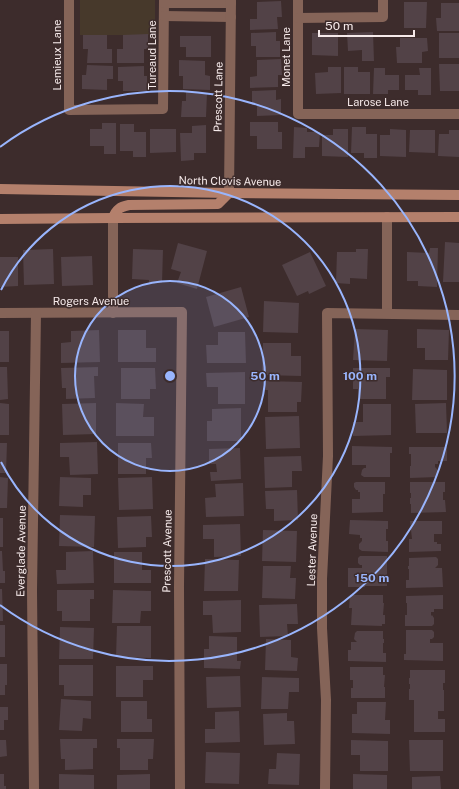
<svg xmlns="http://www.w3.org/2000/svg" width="459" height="789" font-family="'Public Sans',sans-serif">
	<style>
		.green { fill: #47392b }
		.building { fill: #524247 }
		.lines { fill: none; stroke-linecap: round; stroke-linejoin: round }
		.street { stroke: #856458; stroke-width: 10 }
		.secondary { stroke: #b4806c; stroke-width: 10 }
		.ring { fill: none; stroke: #99b5fd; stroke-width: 2 }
		.labels { text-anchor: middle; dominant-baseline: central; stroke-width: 3; stroke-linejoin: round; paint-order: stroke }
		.street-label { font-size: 11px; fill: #f6eaea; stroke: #3d2c2c }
		.centre { fill: #99b5fd; stroke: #3d2c2c; stroke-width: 2 }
		.ring-label { font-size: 12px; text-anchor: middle; font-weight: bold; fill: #99b5fd; stroke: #3d2c2c; stroke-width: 3; stroke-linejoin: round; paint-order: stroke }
	</style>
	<rect width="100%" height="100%" fill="#3d2c2c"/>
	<rect class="green" x="80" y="0" width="75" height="35"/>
	<g class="building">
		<path d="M281,1L282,17H277L278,29L250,30V19H257V2Z"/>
		<path d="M404,2H427L426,28H404Z"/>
		<path d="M441,3H459V31H437L436,18H441Z"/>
		<path d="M276,32V41H280V57H256V46H251V33Z"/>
		<path d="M373,32L374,61H362V50L348,51L347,33Z"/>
		<path d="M312,33H338V56L312,55Z"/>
		<rect x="439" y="33" width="20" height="25"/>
		<path d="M148,34V49H144V63H117V49H123V35Z"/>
		<path d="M83,35H107V49H112V63H87L88,49H83Z"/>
		<path d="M180,36H211V57H186V47H180Z"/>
		<path d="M400,38H427L428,51L422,52V63H397L396,47H400Z"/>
		<path d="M281,59L282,75H278V87L250,88V77L257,76V60Z"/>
		<path d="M179,60L205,61V75L210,76V90L183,89V76H179Z"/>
		<path d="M439,64H459V91H440Z"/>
		<path d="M87,65L113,66V79H107V90L82,89V75H86Z"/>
		<path d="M144,66V76H147V91H123V81H118V67Z"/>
		<path d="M328,67H341V93L316,94L315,73L328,72Z"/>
		<path d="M344,67H358V72H370V94H344Z"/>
		<path d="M374,68H385V75H399V90H388V94H373Z"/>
		<path d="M419,68H431V95H418V90H405V75H420Z"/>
		<path d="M276,90V100L281,99V115L257,116V105H252V91Z"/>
		<path d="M186,92L207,93L206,117H181L182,101H186Z"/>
		<path d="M250,122H278V132H282V149H257V136H250Z"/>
		<path d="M102,123H116V154H104V146H90V129H102Z"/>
		<path d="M120,124H134V132H146V157H133V151H120Z"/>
		<path d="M206,125V153H194V160L181,161L180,133H192V126Z"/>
		<path d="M294,127L307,128V132H320L319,147H305V158H293Z"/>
		<path d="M352,127H366V134H377V158H364V153H351Z"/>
		<path d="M150,129H176V152L150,153Z"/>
		<path d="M333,129H348V157L322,156V135H333Z"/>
		<path d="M390,129L406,130V157L380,156V135H390Z"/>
		<path d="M410,130H435V153L409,152Z"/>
		<path d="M449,130H459V157L438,156L439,134H449Z"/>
		<path d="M445,242L459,243V282H443Z"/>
		<path d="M178,243L207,251L197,289L177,283L181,272L171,269Z"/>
		<path d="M430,248H438L437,287L418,286V281H407V252L429,253Z"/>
		<path d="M53,249L54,284L24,285L23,250Z"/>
		<path d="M133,249L163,250L162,283H149V280L132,279Z"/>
		<path d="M356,249H368L367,279L350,278V284L336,283L337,252H356Z"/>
		<path d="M310,252L326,286L309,294L308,291L297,296L282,265Z"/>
		<path d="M92,256L93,285L62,286L61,257Z"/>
		<path d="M0,257H18V286L0,287Z"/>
		<path d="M241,287L249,317L214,327L206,297Z"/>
		<path d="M264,301L299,303L298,333L263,332Z"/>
		<path d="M355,329L388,330L387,361L353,360Z"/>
		<path d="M417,329L449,330L448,360H425V348H417Z"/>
		<path d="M99,330L100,362L61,363V343L71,342V331Z"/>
		<path d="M118,330H146V348H156V362H118Z"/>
		<rect x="0" y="331" width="9" height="31"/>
		<path d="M218,332H245L246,363H207L206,345H218Z"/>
		<path d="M263,343H291V356H301V376L262,375Z"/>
		<path d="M0,367H7L8,399L0,400Z"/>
		<path d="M98,367V376H94L95,398L66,399V388H62L61,368Z"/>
		<path d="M121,368H155L156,389H150V399H121Z"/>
		<path d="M353,368H390V377H386V399H359L358,389H353Z"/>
		<path d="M413,369L447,370V400H412Z"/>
		<path d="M245,372V404H218V387H207L206,373Z"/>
		<path d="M265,381L302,382L301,402H297V412H268V390H265Z"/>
		<path d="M0,403L9,404V435H0Z"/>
		<path d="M96,403V434L63,435L62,404Z"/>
		<path d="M116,403L144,404L143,417H154V436H116Z"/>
		<path d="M446,403L447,433H416L415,404Z"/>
		<path d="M363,404H391V435L353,436V422H363Z"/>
		<path d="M241,408V441H207V421H212V409Z"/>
		<path d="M299,416L300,448L266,449L265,417Z"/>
		<path d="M97,442L98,474L70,475L69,457H60V443Z"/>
		<path d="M0,443H7L6,473H0Z"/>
		<path d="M118,443H151L152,458H146V474H118Z"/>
		<path d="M352,446L392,447V453H390V477H364L361,475L362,470L364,468H366V465H352Z"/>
		<path d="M409,447H447V461H438V464H435V467L438,470V475L437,477L410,478V466H411V454H409Z"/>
		<path d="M240,448L241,479L211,481L210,472H217L216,464H209V449Z"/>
		<path d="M301,456L302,471H292V487L265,488L264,457Z"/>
		<path d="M0,477L8,478L7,508H0Z"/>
		<path d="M60,477L91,478V495H83V507L59,506Z"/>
		<path d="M152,477L153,509L119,510L118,478Z"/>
		<path d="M356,482H385V494H383V512L352,513V499H360V492H358V490H356L354,487V483Z"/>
		<path d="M410,482H445V492H443V500H445L446,512L411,513V504H410V498H411V493H410Z"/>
		<path d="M243,483L244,516L206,517L205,498L216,497L215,484Z"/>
		<path d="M297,490L298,520L274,521V509H266L265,491Z"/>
		<path d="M60,515L95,516L94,547L59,546Z"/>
		<path d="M151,516L152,537H146V547L118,548L117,517Z"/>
		<rect x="0" y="518" width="3" height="29"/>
		<path d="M350,520L388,521V529H386V541H388V552L362,551L359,549V544L362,541V538H360V535L349,534Z"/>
		<path d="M410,521H442V534H434V542H437V544H441V551L409,552V539H412Z"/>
		<path d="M240,524L241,556L214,557V539H203V525Z"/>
		<path d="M263,530L297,531L296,562L262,561Z"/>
		<path d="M0,551H2L3,571H5V583H0Z"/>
		<path d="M93,551L94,583L57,584L56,570H66V552Z"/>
		<path d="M114,552H142V570H151V583H114Z"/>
		<path d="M360,556H387V586H365V587H348V568H362V565H360L358,563V558Z"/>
		<path d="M436,557L438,559V565L435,568H442L443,587L406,588V580H409V569H408V566H409V558Z"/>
		<path d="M205,559L239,560L238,591H204Z"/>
		<path d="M263,566H291L290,578H296L295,599L262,598Z"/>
		<path d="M0,589H2L3,621H0Z"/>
		<path d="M57,590H94V599H90V621H62V611H57Z"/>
		<path d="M113,590L151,591V611H141L140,623H112Z"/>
		<path d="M350,595H383V603H384L383,615H385V624H382V626L351,625L352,608H349Z"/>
		<path d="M443,595V609H434V612H431V616L432,615L434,618V624L432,626H405V615H407V603H406V596Z"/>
		<path d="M241,600V632L213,633L212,615H203V601Z"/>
		<path d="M297,604L298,624H287L288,636L260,637L259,605Z"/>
		<rect x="0" y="625" width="5" height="32"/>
		<path d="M117,626H151V658L116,657Z"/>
		<path d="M60,627L94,628L93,659H59Z"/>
		<path d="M406,630H432L434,632V637L432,639H430V643H443V661L404,660V654H406Z"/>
		<path d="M357,631H383V639H384V643H383V653H386V662L348,661V650H351V642H357L354,639L355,633Z"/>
		<path d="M209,636L237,637V661H241L240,669L204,668V649H209Z"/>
		<path d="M266,639L291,640V657L298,658L297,671L265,670Z"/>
		<path d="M0,664H7V685H5V695H0Z"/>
		<path d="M59,665H93V696H64V685H59Z"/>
		<path d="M116,666H153V680H143V697H116Z"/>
		<path d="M350,667H383V675H385L384,687H385V698H351V688H353V680H350Z"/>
		<path d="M410,670H445V683H443V690H444V711H438V719H445V732H414V700H409V689H410V684H409V678H410Z"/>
		<path d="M240,676L241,707L207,708L206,677Z"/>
		<path d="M262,677L299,678V692H289L288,709H261Z"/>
		<path d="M61,699L91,701V719L83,718L82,731L59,730Z"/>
		<path d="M121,701H147V719H152V732H121Z"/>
		<path d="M357,702H386L385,720H390V734L352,733V714H357Z"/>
		<path d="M0,707H8V720H4V730H0Z"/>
		<path d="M239,711L240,742L205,743V729H215V712Z"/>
		<path d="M287,713V721H294L295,744L264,745L263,714Z"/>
		<path d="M60,739H97V748H93V769L65,770V759H61Z"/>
		<path d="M117,739H154L153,759H148V770H120V748H117Z"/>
		<path d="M0,740H6L7,756L0,757Z"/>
		<path d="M351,740L388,741V771H360V755H351Z"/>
		<path d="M409,740H443V771H410Z"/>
		<path d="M206,752L240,753L239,784L205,783Z"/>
		<path d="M277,753L300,754L299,785L268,784L269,769H276Z"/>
		<path d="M0,774H4V786H6V789H0Z"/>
		<path d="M59,774L94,775V789H59Z"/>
		<path d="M150,774V789H117V775Z"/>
		<path d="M353,774L387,775V789H353Z"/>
		<path d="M440,776L441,789H412V777Z"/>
	</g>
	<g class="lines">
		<g class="street">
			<path d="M69,0V110L163,109L164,0"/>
			<path d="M298,0V114H459"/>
			<path d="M164,3H231"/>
			<path d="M164,16L231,17"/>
			<path d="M298,18L383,17V0"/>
			<path d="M229,193L231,0"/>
			<path d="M0,313L182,312L179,587L180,789"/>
			<path d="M113,313V218"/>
			<path d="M387,313V217"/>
			<path d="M34,789L32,591L36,313"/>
			<path d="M325,789L326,700L322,628V579L328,456L327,313L459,315"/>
		</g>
		<g class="secondary">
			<path d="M0,189L229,193L459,195"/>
			<path d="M113,218C116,209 120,207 129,205L218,204L229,193"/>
			<path d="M0,219L113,218L459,217"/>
		</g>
	</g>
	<circle cx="170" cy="376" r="95" fill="#99b5fd" fill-opacity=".12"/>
	<g class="ring">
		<circle cx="170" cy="376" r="95"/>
		<path d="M1 290A190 190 0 1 1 1 462"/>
		<path d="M0 147A285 285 0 1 1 0 605"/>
	</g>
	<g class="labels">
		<g class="street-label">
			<text transform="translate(57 55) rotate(-90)">Lemieux Lane</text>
			<text transform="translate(152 55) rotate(-90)">Tureaud Lane</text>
			<text transform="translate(286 57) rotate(-90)">Monet Lane</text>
			<text transform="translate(218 97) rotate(-89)">Prescott Lane</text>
			<text x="378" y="102">Larose Lane</text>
			<text transform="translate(230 181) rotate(1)">North Clovis Avenue</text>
			<text x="91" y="301">Rogers Avenue</text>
			<text transform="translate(312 550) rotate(-88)">Lester Avenue</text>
			<text transform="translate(21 551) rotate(-89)">Everglade Avenue</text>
			<text transform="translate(167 551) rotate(-89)">Prescott Avenue</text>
		</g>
	</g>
	<circle cx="170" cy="376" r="6" class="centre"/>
	<g class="ring-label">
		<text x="265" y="380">50 m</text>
		<text x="360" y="380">100 m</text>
		<text x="372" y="582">150 m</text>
	</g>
	<path d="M319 30v6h95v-6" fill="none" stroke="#f6eaea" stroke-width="2"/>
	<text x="325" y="30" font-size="12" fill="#f6eaea" stroke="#3d2c2c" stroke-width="3" paint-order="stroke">50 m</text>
</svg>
